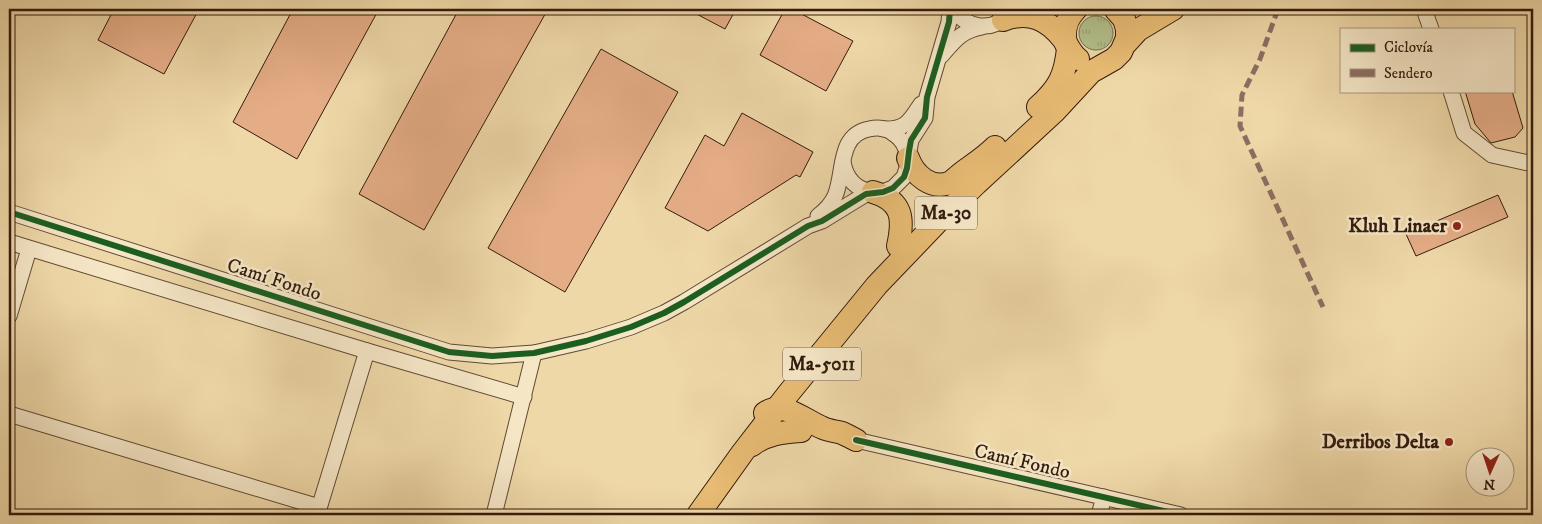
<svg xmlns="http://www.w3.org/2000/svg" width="1542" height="524" font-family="'IM FELL DW Pica',serif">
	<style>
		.grass { fill: url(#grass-tufts); stroke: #726e4c }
		.building { fill: #e5ad86; stroke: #321b0d }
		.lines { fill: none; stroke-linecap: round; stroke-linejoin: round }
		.minor-casing { stroke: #614a34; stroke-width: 17 }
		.highway-casing { stroke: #321b0d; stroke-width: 24 }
		.minor { stroke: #f5e6c6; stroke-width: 15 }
		.highway { stroke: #e8bc74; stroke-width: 22 }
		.quiet { stroke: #8d6e63; stroke-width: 5; stroke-dasharray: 10 5; stroke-linecap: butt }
		.cycleway-casing { stroke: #f5e6c6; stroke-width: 9 }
		.cycleway { stroke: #1b5e20; stroke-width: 6 }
		.poi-dot { fill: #8f2418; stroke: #f5e6c6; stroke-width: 2 }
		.labels { text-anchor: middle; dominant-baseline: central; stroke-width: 5; stroke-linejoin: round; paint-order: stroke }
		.shield { fill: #f5e6c6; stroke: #6c5844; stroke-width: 1 }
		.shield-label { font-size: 19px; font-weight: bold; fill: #321b0d }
		.poi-label { font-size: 20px; font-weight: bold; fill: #321b0d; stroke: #f5e6c6; text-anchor: end }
		.street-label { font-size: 20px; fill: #321b0d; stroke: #f5e6c6 }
	</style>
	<defs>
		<pattern id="grass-tufts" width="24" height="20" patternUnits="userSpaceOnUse" patternTransform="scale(1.25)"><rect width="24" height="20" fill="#b2c08c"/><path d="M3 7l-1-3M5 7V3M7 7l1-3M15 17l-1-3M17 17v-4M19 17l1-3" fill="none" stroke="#9aa478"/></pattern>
	</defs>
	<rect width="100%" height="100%" fill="#efd8a8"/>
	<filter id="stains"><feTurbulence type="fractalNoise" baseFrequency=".004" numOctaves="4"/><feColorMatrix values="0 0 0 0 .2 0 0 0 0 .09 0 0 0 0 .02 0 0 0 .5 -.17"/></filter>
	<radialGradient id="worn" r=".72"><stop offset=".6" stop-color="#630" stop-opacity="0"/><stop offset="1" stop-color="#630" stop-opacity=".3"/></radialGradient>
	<circle class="grass" cx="1096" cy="33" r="17"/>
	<g class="building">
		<path d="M114,9H199L164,74L98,40Z"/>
		<path d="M293,9H379L297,159L233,122Z"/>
		<path d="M459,9H548L424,230L359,194Z"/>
		<path d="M687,9H736L725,29Z"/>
		<path d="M785,9H792L853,41L826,91L760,55Z"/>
		<path d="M601,49L678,92L565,292L488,248Z"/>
		<path d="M1465,91H1512L1523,128L1515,137L1491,143L1475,124Z"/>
		<path d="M742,113L813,152L800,177L796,175L708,231L665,208L705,135L724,146Z"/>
		<path d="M1498,195L1508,217L1416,256L1406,234Z"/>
	</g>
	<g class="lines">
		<g class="minor-casing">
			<g id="minor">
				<path d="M953,9C967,29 992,32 1009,15"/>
				<path d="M1424,9L1431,29"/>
				<path d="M941,56C955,40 961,31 982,27"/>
				<path d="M1451,91L1464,133L1492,155L1533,164"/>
				<path d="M883,129C906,130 910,121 921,104"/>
				<path d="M843,162C846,179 857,190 873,192"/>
				<path d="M9,212L449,352L492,356L534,353L586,341L631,327L664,313L684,302L808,226L822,221L866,194L883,192L893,188L904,177L907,168L909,151L911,140L925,118L927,97L949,22L950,9"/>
				<path d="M818,216C826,210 831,205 835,196C845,173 837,135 869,129C878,127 887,128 894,134C902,139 906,147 908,156"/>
				<path d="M9,242L367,351L524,397"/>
				<path d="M9,316L29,249"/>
				<path d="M9,414L319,507"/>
				<path d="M856,440L1181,515"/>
				<path d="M317,515L367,351"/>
				<path d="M494,515L534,353"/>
				<path d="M1099,515L1104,497"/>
			</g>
		</g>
		<g class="highway-casing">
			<g id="highway">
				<path d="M1003,20C1029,10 1048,19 1064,40C1069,47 1071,54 1078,59"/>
				<path d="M1126,43L1138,30L1173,9"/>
				<path d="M1066,44C1063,30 1066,19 1076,9"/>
				<path d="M1038,107C1059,88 1065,76 1068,49"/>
				<path d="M908,158C914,175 932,191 951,182C955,179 959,175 963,172C974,164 985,157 995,147"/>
				<path d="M873,192C903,201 904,219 898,246"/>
				<path d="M765,413C784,400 805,421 823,428C829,431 836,431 842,433C847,435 852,438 856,440"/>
				<path d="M752,445C766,434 783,432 801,431"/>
				<path d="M698,515L743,452L788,394L877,285L945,214L976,184L1054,112L1091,72L1114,59L1121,52L1127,38V29L1124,19L1115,9"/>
			</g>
		</g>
		<use href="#minor" class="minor"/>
		<use href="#highway" class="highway"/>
		<path class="quiet" d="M1278,9L1260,59L1242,95L1240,126L1323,307"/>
		<g class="cycleway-casing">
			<g id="cycleway">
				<path d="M9,212L449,352L492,356L534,353L586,341L631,327L664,313L684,302L808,226L822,221L866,194L883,192L893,188L904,177L907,168L909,151L911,140L925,118L927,97L949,22L950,9"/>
				<path d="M856,440L1181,515"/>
			</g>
		</g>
		<use href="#cycleway" class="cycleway"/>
	</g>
	<g class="poi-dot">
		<circle cx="1457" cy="226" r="5"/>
		<circle cx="1449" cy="442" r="5"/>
	</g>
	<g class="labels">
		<g class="shield">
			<rect x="915" y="196.5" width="62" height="33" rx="4"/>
			<rect x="783" y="347.5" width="78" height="33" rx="4"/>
		</g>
		<g class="shield-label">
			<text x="946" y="213">Ma-30</text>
			<text x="822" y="364">Ma-5011</text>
		</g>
		<g class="poi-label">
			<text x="1447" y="226">Kluh Linaer</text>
			<text x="1439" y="442">Derribos Delta</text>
		</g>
		<g class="street-label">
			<text transform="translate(274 280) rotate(18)">Camí Fondo</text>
			<text transform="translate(1022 462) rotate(13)">Camí Fondo</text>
		</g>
	</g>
	<rect width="1542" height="524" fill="none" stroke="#efd8a8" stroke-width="30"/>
	<rect x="10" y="10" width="1522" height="504" fill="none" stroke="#321b0d" stroke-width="2.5"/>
	<rect x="15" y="15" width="1512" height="494" fill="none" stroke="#321b0d"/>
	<rect x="1340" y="28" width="175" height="65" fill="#f5e6c6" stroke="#a7957c"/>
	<rect x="1350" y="44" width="25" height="8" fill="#1b5e20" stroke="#a7957c"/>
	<text x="1384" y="52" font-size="15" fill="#321b0d">Ciclovía</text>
	<rect x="1350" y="69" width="25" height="8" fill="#8d6e63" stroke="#a7957c"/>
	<text x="1384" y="78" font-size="15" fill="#321b0d">Sendero</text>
	<g transform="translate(1490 472) rotate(183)"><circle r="24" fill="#f5e6c6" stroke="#a7957c"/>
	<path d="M0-4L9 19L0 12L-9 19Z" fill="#8f2418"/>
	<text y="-8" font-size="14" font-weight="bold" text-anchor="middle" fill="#321b0d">N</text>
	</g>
	<rect width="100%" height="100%" filter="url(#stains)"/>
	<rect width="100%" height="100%" fill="url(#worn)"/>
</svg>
